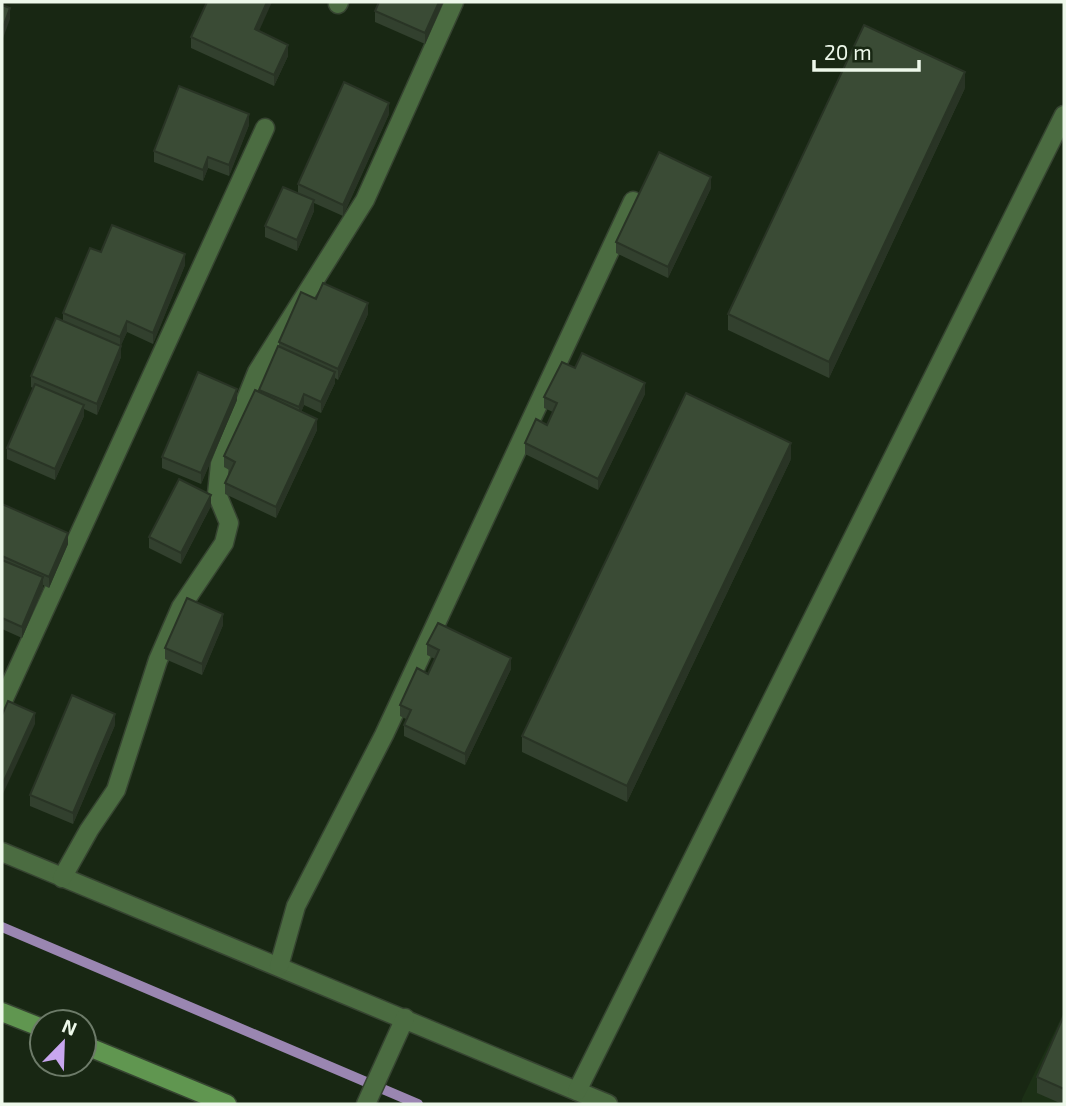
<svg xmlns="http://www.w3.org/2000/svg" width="1066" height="1106" font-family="'Exo 2',sans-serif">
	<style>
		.built { fill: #1c3016 }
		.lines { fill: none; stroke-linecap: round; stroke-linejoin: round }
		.stream { stroke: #9a86b1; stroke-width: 10 }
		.minor-casing { stroke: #364431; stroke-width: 21 }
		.secondary-casing { stroke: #364431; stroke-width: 21 }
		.minor { stroke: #4b6c41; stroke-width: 18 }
		.secondary { stroke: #609650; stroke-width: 18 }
		.wall { fill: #32402e }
		.shaded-wall { fill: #293425 }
		.building { fill: #3a4b35; stroke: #293425; stroke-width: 2 }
	</style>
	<rect width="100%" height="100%" fill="#182713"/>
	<path class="built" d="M1064,1012V1104H1022V1099Z"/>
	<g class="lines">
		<path class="stream" d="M2,927L418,1104"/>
		<g class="minor-casing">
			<g id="minor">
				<path d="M338,4L339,2"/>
				<path d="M2,703L265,128"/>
				<path d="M2,852L608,1104"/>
				<path d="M62,878L89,830L116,790L158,660L181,607L224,543L229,523L217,494L220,464L257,372L365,200L454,2"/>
				<path d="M279,966L296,906L384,735L633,201"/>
				<path d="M577,1091L1064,115"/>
				<path d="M366,1104L405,1018"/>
			</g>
		</g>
		<g class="secondary-casing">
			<g id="secondary">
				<path d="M2,1012L42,1028"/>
				<path d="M84,1045L227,1104"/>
			</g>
		</g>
		<use href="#minor" class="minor"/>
		<use href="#secondary" class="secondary"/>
	</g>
	<g class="wall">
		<path d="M443,2L425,44L375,22V11Z"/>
		<path d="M259,31L288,56L274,86L191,48V37Z"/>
		<path d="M965,88L829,378L728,330V314Z"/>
		<path d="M389,114L343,216L314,203V211L297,251L265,237V226L298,193V184Z"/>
		<path d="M249,125L229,176L208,168L203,181L154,162V151Z"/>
		<path d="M711,188L668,278L616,253V242Z"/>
		<path d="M101,252L185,265L153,344L127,332L121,345V357L97,415L84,409V416L55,480L7,459V448L33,388L31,387V376L63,321V313Z"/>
		<path d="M368,314L338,380L335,378V383L321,413L304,405L301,412L317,430L276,518L225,494V483L231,471L224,467V456L259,392V390L279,347V342Z"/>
		<path d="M575,368L645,394L598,490L525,454V443L547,425L553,412L544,408V397Z"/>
		<path d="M237,400L201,484L162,468V457Z"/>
		<path d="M791,459L627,802L522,752V736Z"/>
		<path d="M2,504L68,544L49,588L43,585V588L22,638L2,629Z"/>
		<path d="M211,506L181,564L149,548V537Z"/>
		<path d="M223,625L202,675L165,659V648Z"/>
		<path d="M427,644L511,669L465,765L404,736V725L406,719L400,716V705L428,674L435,659L427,655Z"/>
		<path d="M115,725L73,824L30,806V795Z"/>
		<path d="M1064,1015V1104H1062L1037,1093V1077Z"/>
	</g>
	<g class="shaded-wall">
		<path d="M267,2H272L255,40V29Z"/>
		<path d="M439,2H443V3L425,44V33Z"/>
		<path d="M10,8V19L2,41V30Z"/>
		<path d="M288,45V56L274,86V75Z"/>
		<path d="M965,72V88L829,378V362Z"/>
		<path d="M389,103V114L343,216V205Z"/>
		<path d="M249,114V125L229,176V165Z"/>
		<path d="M208,157V168L203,181V170Z"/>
		<path d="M711,177V188L668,278V267Z"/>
		<path d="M314,200V211L297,251V240Z"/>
		<path d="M185,254V265L153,344V333Z"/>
		<path d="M368,303V314L338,380V369Z"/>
		<path d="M127,321V332L120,348V337Z"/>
		<path d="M121,346V357L97,415V404Z"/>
		<path d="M335,372V383L321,413V402Z"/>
		<path d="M645,383V394L598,490V479Z"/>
		<path d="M237,389V400L201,484V473Z"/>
		<path d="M304,394V405L299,418V407Z"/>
		<path d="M84,405V416L55,480V469Z"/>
		<path d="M317,419V430L276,518V507Z"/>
		<path d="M791,443V459L627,802V786Z"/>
		<path d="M211,495V506L181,564V553Z"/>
		<path d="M68,533V544L49,588V577Z"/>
		<path d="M43,577V588L22,638V627Z"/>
		<path d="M223,614V625L202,675V664Z"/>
		<path d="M511,658V669L465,765V754Z"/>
		<path d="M35,713V724L2,796V785Z"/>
		<path d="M115,714V725L73,824V813Z"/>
	</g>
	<g class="building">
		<path d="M207,2H267L255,29L288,45L274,75L191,37Z"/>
		<path d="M379,2H439L425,33L375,11Z"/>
		<path d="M2,5L10,8L2,30Z"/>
		<path d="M864,25L965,72L829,362L728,314Z"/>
		<path d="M344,82L389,103L343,205L298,184Z"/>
		<path d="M179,86L249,114L229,165L208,157L203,170L154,151Z"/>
		<path d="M659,152L711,177L668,267L616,242Z"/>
		<path d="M283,187L314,200L297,240L265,226Z"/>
		<path d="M112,225L185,254L153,333L127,321L120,337L63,313L90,248L101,252Z"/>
		<path d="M323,283L368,303L338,369L279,342L301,292L316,299Z"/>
		<path d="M56,318L121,346L97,404L31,376Z"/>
		<path d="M278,346L335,372L321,402L304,394L299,407L259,390Z"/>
		<path d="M582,353L645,383L598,479L525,443L536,419L547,425L557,403L544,397L562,362L575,368Z"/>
		<path d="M198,372L237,389L201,473L162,457Z"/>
		<path d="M35,384L84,405L55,469L7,448Z"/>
		<path d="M255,390L317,419L276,507L225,483L235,462L224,456Z"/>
		<path d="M686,393L791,443L627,786L522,736Z"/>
		<path d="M179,479L211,495L181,553L149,537Z"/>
		<path d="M2,504L68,533L49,577L2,556Z"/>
		<path d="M2,560L43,577L22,627L2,618Z"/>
		<path d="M187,598L223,614L202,664L165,648Z"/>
		<path d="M438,623L511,658L465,754L404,725L411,710L400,705L417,668L428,674L439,650L427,644Z"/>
		<path d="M72,695L115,714L73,813L30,795Z"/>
		<path d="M8,701L35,713L2,785V715Z"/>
		<path d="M1064,1015V1089L1037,1077Z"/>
	</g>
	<rect width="1066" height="1106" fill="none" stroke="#edf8ea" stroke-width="7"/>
	<g transform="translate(63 1043) rotate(23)"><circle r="33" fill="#182713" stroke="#6d7b69" stroke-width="2"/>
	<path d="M0-5L12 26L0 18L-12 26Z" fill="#c8a6ef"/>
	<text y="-10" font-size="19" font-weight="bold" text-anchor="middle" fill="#edf8ea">N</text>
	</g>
	<path d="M814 60v10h105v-10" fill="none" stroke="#edf8ea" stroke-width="3.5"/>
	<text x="824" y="60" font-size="21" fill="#edf8ea" stroke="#182713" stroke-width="5" paint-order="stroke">20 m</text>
</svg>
